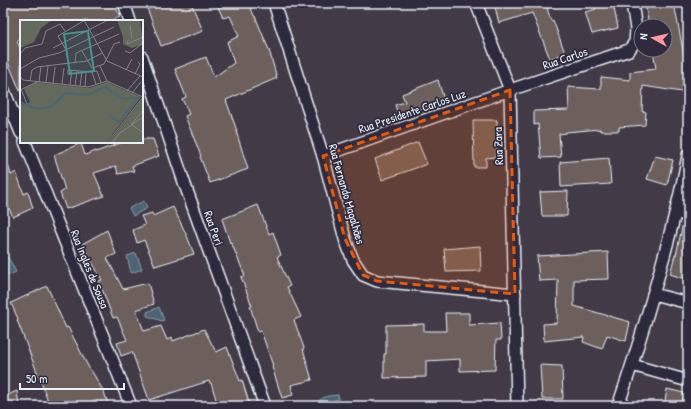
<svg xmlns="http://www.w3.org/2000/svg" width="691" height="409" font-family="'Patrick Hand',sans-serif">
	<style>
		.water { fill: #4c6575; stroke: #8a9da9 }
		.building { fill: #6d615c; stroke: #e8f1f8 }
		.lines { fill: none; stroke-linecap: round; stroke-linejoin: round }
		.minor-casing { stroke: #e8f1f8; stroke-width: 14 }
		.minor { stroke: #2f2a3d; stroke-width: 11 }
		.marked { fill: #e8590c; fill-opacity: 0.2; stroke: #e8590c; stroke-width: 3; stroke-dasharray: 8 5; stroke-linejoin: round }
		.labels { text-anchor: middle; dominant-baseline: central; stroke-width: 3.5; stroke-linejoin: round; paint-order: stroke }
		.street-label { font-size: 12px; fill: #e8f1f8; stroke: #2f2a3d }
		.inset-river { fill: none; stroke: #4c6575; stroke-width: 2 }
		.inset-road { fill: none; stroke: #84838d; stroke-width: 1 }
		.view { fill: #459590; fill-opacity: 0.15; stroke: #459590; stroke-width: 2 }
		.inset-edge { fill: none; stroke: #e8f1f8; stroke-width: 2 }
	</style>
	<rect width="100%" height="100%" fill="#423a46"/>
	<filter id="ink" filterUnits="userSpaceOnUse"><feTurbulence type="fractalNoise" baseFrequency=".025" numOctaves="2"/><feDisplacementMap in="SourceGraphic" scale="8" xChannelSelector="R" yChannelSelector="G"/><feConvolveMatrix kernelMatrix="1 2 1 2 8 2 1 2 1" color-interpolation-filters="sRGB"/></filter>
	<g filter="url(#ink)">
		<g class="water">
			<path d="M144,201L147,208L133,216L129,208Z"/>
			<path d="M136,253L142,269L131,273L127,256Z"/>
			<path d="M8,257L16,272L5,277L3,273V260Z"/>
			<path d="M159,307L164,320L162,321L147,316V312Z"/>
			<path d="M338,395L339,399L315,406L314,405C324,396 325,396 338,395Z"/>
		</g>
		<g class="building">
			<path d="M3,3H114L120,17L110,21H21V39L17,41L21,50V93L7,60L6,61L3,54Z"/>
			<path d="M158,3H191L203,31L161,46L147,8Z"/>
			<path d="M226,3H249L254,16H255L269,50L277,78L226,100L237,131H236L248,169L210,183L200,157L201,156L185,116L189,114L182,99L186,97L175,69L206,57L214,77L234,63L227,42L239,36L230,16L223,18L218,7Z"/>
			<path d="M494,3H554L555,6L547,8L551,21L553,20L565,53L550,59L532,13L499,23Z"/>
			<path d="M605,3H613L618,28L592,34L585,12L596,9L595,5Z"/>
			<path d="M645,3H674L685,61L688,60V93L643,86L642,111L646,112L645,125L619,127V131H600V129L566,132V133L559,134L561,157L541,158L538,124L534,125V111L569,110L568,87L601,89V77L630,80V72L656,69L653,50H665V26H649Z"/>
			<path d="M438,80L444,100L399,117L395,105L405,102L402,94Z"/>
			<path d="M473,120H497V146L495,157L486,158V167H474Z"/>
			<path d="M142,139H153L159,156L132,166L134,171L118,174L116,166L94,173L104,196L66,209L60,193L65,190L54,155L81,143L85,155L96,151V152L123,142H142Z"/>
			<path d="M418,142L427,164L382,180L375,159Z"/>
			<path d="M5,155L11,175L16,172L24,194L28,192L33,208L13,217L3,195V156Z"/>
			<path d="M655,156L673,160L667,185L647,179Z"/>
			<path d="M609,158L611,184L561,187L560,162Z"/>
			<path d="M568,191L567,216H542L540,192Z"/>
			<path d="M258,205L269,234L273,232L281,255L277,257L290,286L287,287L301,317L294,320L304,348L303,349L312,380L291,385L293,395L282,398L272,367L273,366L261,331L258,332L250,306H252L241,277L245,276L231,242L230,243L222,219Z"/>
			<path d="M173,207L187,236L194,254L155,266L144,240L137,243L133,230L145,225L141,216L152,213L153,216Z"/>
			<path d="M683,223H688V280L670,274L675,255H676Z"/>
			<path d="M107,230L116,254L107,258L123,289L148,283L154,304L136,310L144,331L161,326L167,340L172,337L173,341L204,329L216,352L227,347L240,381L242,380L250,406H218L211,383H210L209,381L149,400L132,352L121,356L117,343L127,340L117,317L113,318L99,281L102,280L82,244Z"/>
			<path d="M480,246L481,271L446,272L444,249Z"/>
			<path d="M608,252L609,279L574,280V306L630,322L626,341L607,335L602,349L583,342L584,337L544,341L543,324L557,323L558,280L539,281L537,256Z"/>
			<path d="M47,286L66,328L68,327L90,370H91L104,392L109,406H50L17,320L18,319L11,303Z"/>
			<path d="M445,313H469V325L500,323L501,340H496L495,370L460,371V359L426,361V377L384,378V354H386V325L424,324V331H446Z"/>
			<path d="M540,365L562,366L563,399H542Z"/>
			<path d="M667,389L684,393L681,406H664Z"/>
			<path d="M17,391L19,406H3V397Z"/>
		</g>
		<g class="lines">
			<g class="minor-casing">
				<g id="minor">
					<path d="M124,3L130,21"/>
					<path d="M274,3L323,156L345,239L353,260L363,275L377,281L515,294"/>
					<path d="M476,3L510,90L517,406"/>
					<path d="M142,57L185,185L265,406"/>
					<path d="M3,88L21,133"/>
					<path d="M25,142L131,406"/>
					<path d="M323,156L510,90L629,50L635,42L636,29L632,3"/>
					<path d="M676,212L688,216"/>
					<path d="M653,294L688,303"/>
					<path d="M632,365L688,381"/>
					<path d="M618,406C635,357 650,307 664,256C673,223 682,189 688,155"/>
				</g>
			</g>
			<use href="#minor" class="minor"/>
		</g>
	</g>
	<path class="marked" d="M510,90L515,294L377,281L363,275L345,239L323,156Z"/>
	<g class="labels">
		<g class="street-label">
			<text transform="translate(565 58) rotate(-19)">Rua Carlos</text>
			<text transform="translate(412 111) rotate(-19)">Rua Presidente Carlos Luz</text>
			<text transform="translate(498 146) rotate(-92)">Rua Zara</text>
			<text transform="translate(347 194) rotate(74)">Rua Fernando Magalhães</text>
			<text transform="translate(214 228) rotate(70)">Rua Peri</text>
			<text transform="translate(90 269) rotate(68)">Rua Ingles de Sousa</text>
		</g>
	</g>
	<g transform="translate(20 20)">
		<rect width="123" height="123" fill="#423a46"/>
		<path d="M0,0L9,1L32,0L21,8L14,22L0,28ZM97,0H120L123,24L112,28L103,24V17ZM16,62L69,68L87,62L121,77L86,123H0V83L5,85L10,82L4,69ZM122,79L123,123H88Z" fill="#63695b"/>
		<path class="inset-river" d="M0,82L16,89L26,88L34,85L46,73L67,75L85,67L103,79L120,78M88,95L99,102L116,80"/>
		<path class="inset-road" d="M64,0L87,41L123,57M110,5L112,19M108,20L107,24L123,17M33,28L88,0M46,30L38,16L65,0M62,31L72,48L84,44L94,24L100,22M105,31L110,33L123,23M0,34L5,28L22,24L26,11L40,4L45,11M55,43L56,33L99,14M80,46L87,61M0,49L19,38L39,33L94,7M106,50L112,39M72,52L77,51L81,63M52,54H48V50L72,52L76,64M115,54L120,44L118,42M0,56L3,60L68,67L87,61L123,77M10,61L12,50L17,47L67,41L82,33M19,62L21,46M26,62L28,46M33,63L35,47M42,64L44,48M50,65L52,50M55,66L57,51M60,66L62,52M65,67L66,52M1,69L7,84M0,70L17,62M107,71L120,56M112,73L121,62M111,105L123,90M112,105L122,112M87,123L123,77M92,123L100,113L123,97"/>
		<path class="view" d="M68,11L74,51L50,54L44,14Z"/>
		<rect width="123" height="123" class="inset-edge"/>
	</g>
	<rect width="691" height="409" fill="none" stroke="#2f2a3d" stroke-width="16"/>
	<rect x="8" y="8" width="675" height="393" fill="none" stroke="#e8f1f8" stroke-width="1.5" filter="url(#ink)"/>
	<g transform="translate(653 38) rotate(278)"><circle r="19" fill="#2f2a3d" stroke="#797a88"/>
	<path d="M0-3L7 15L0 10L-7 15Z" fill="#ff9aa2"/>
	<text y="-6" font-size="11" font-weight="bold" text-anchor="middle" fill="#e8f1f8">N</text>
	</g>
	<path d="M20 383v6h104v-6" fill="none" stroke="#e8f1f8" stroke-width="2"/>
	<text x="26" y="383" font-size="12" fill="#e8f1f8" stroke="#2f2a3d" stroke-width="3" paint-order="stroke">50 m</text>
</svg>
